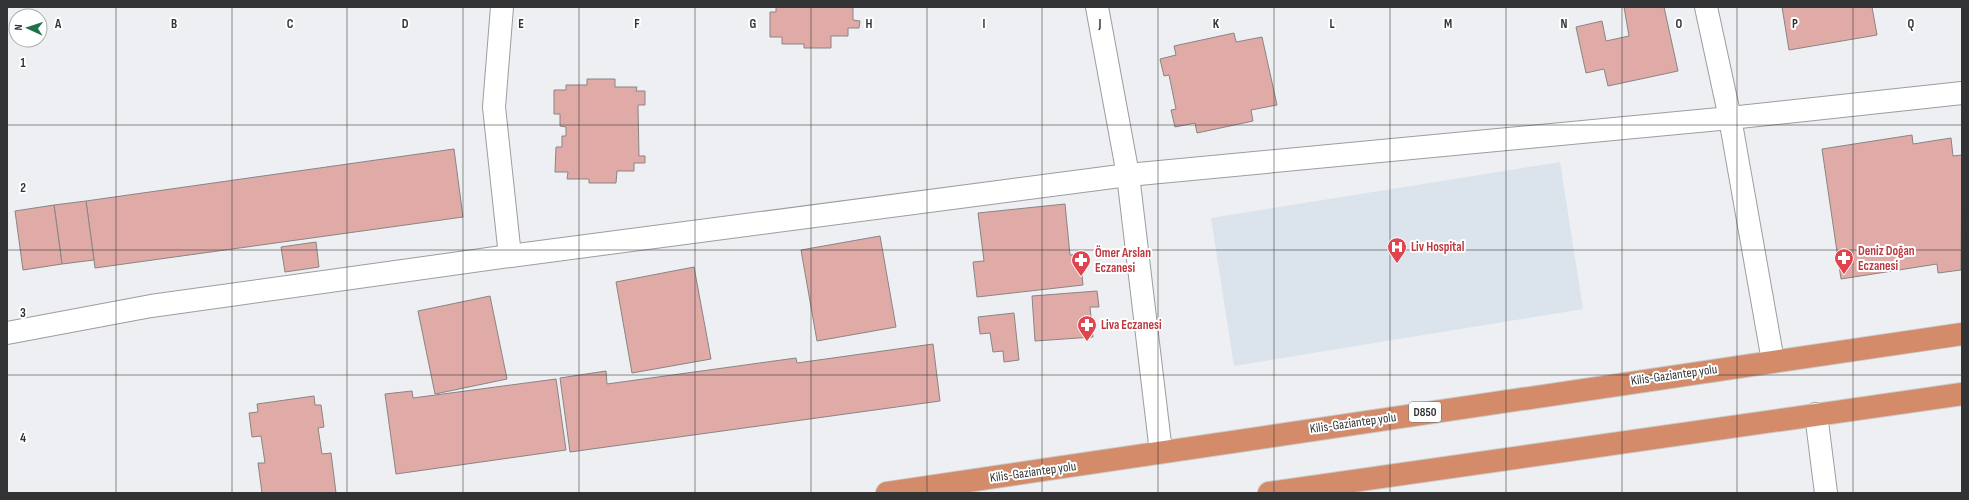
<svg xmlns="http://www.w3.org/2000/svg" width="1969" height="500" font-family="'Sofia Sans Condensed',sans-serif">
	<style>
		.built { fill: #dbe3ec }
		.building { fill: #e0aaa7; stroke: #898585 }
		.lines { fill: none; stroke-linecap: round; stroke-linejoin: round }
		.minor-casing { stroke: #9b9d9f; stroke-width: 24 }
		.highway-casing { stroke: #cacaca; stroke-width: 24 }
		.minor { stroke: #fff; stroke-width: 22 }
		.highway { stroke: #d38b6a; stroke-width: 22 }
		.grid { fill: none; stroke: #323334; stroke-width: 1; stroke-opacity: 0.55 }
		.labels { text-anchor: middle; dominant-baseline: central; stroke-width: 4; stroke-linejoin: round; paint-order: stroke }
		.shield { fill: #fff; stroke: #707071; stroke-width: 1 }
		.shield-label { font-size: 12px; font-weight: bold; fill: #323334 }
		.health-label { font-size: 13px; font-weight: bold; fill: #be3a42; stroke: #fff; text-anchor: start }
		.street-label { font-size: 13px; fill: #323334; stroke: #fff }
		.grid-label { font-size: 13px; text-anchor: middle; font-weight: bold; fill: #323334; stroke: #fff; stroke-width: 4; stroke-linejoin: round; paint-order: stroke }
	</style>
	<rect width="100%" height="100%" fill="#edeff2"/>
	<path class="built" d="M1560,162L1583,309L1234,366L1211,218Z"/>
	<g class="building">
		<path d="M776,7H853V20L860,21L859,28H848V36H831V48H804V44H782V37H770V12H776Z"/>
		<path d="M1624,7H1664L1678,71L1608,86L1604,69L1586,73L1576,27L1602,21L1606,41L1629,36Z"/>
		<path d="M1782,7H1872L1877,35L1789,50Z"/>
		<path d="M1234,33L1236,42L1262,37L1277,105L1251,110L1253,121L1197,133L1195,123L1175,127L1171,110L1176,109L1169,75L1164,76L1160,59L1176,55L1174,46Z"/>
		<path d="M587,79H615V87H637L636,91H645V105H638L639,156H645V163H634V171H617L616,183H589V179H567L568,172H555L556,147H562V136H566V127L560,126V114H554V90H566V85H587Z"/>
		<path d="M1912,135L1913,144L1951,138L1953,156L1962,155L1961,270L1938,273L1937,264L1841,279L1822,149Z"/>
		<path d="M454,149L463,217L95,268L86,201Z"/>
		<path d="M86,201L94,260L62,264L54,205Z"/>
		<path d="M1065,204L1070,255L1080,254L1083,285L977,297L973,262L984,261L978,213Z"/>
		<path d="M54,205L62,264L23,270L15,211Z"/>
		<path d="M880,236L896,327L817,341L801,250Z"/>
		<path d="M316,242L319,267L285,272L281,247Z"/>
		<path d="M694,267L711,359L632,373L616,282Z"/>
		<path d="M1097,291L1099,307H1090L1093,337L1035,341L1032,296Z"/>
		<path d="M490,296L507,379L435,394L418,311Z"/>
		<path d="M1014,313L1019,360L1004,362L1003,351L993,352L990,333L980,334L978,317Z"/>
		<path d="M933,344L940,401L570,452L560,378L606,371L607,384L796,358L797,363Z"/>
		<path d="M556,379L566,450L396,474L385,394L412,391L413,398Z"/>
		<path d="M314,396L315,405H321L324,427L318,428L322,454L331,453L336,493H262L258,463H265L261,436L252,437L249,413L258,412L257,404Z"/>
	</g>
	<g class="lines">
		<g class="minor-casing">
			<g id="minor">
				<path d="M502,7L494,107L510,256"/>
				<path d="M1097,7L1128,175L1161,452"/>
				<path d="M1706,7L1730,118L1773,361"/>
				<path d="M7,333L151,306L510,256L1128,175L1730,118L1962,93"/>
				<path d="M1816,414L1826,493"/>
			</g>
		</g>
		<g class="highway-casing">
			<g id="highway">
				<path d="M887,493L1962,334"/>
				<path d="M1269,493L1962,394"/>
			</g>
		</g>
		<use href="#minor" class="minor"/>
		<use href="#highway" class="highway"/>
	</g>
	<path class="grid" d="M116,7V493M232,7V493M347,7V493M463,7V493M579,7V493M695,7V493M811,7V493M927,7V493M1042,7V493M1158,7V493M1274,7V493M1390,7V493M1506,7V493M1622,7V493M1737,7V493M1853,7V493M7,125H1962M7,250H1962M7,375H1962"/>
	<defs>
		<g id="hospital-pin" transform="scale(1)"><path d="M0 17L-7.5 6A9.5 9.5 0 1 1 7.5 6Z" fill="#e0444e" stroke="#fff"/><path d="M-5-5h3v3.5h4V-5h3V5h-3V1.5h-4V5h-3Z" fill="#fff"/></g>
		<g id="pharmacy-pin" transform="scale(1)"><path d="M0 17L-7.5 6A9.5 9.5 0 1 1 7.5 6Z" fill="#e0444e" stroke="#fff"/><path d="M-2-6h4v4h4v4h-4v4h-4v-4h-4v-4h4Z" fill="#fff"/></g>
	</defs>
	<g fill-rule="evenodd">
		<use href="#hospital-pin" x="1397" y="247"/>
		<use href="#pharmacy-pin" x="1844" y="258"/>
		<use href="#pharmacy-pin" x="1081" y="260"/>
		<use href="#pharmacy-pin" x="1087" y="325"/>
	</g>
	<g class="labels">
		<rect class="shield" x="1409" y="402" width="32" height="20" rx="3"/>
		<g class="shield-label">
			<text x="1425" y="412">D850</text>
		</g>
		<g class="health-label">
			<text x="1411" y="247">Liv Hospital</text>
			<text x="1858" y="251">Deniz Doğan<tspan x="1858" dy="15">Eczanesi</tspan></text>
			<text x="1095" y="253">Ömer Arslan<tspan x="1095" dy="15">Eczanesi</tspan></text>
			<text x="1101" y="325">Liva Eczanesi</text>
		</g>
		<g class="street-label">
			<text transform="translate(1674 375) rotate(-8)">Kilis-Gaziantep yolu</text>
			<text transform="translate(1353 423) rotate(-8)">Kilis-Gaziantep yolu</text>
			<text transform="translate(1033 472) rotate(-8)">Kilis-Gaziantep yolu</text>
		</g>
	</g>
	<g class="grid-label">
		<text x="58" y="28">A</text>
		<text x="174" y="28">B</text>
		<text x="290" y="28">C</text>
		<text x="405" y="28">D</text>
		<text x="521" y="28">E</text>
		<text x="637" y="28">F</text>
		<text x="753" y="28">G</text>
		<text x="869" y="28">H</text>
		<text x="984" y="28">I</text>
		<text x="1100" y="28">J</text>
		<text x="1216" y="28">K</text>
		<text x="1332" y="28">L</text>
		<text x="1448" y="28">M</text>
		<text x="1564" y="28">N</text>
		<text x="1679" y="28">O</text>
		<text x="1795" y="28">P</text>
		<text x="1911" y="28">Q</text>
		<text x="23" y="67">1</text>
		<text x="23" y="192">2</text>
		<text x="23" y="317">3</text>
		<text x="23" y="442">4</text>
	</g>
	<rect width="1969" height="500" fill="none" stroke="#323334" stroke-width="16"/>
	<g transform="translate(28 28) rotate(273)"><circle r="19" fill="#ffffff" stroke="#adadae"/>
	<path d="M0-3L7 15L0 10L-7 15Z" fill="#1f7447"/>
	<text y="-6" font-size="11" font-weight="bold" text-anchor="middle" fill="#323334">N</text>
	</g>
</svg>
